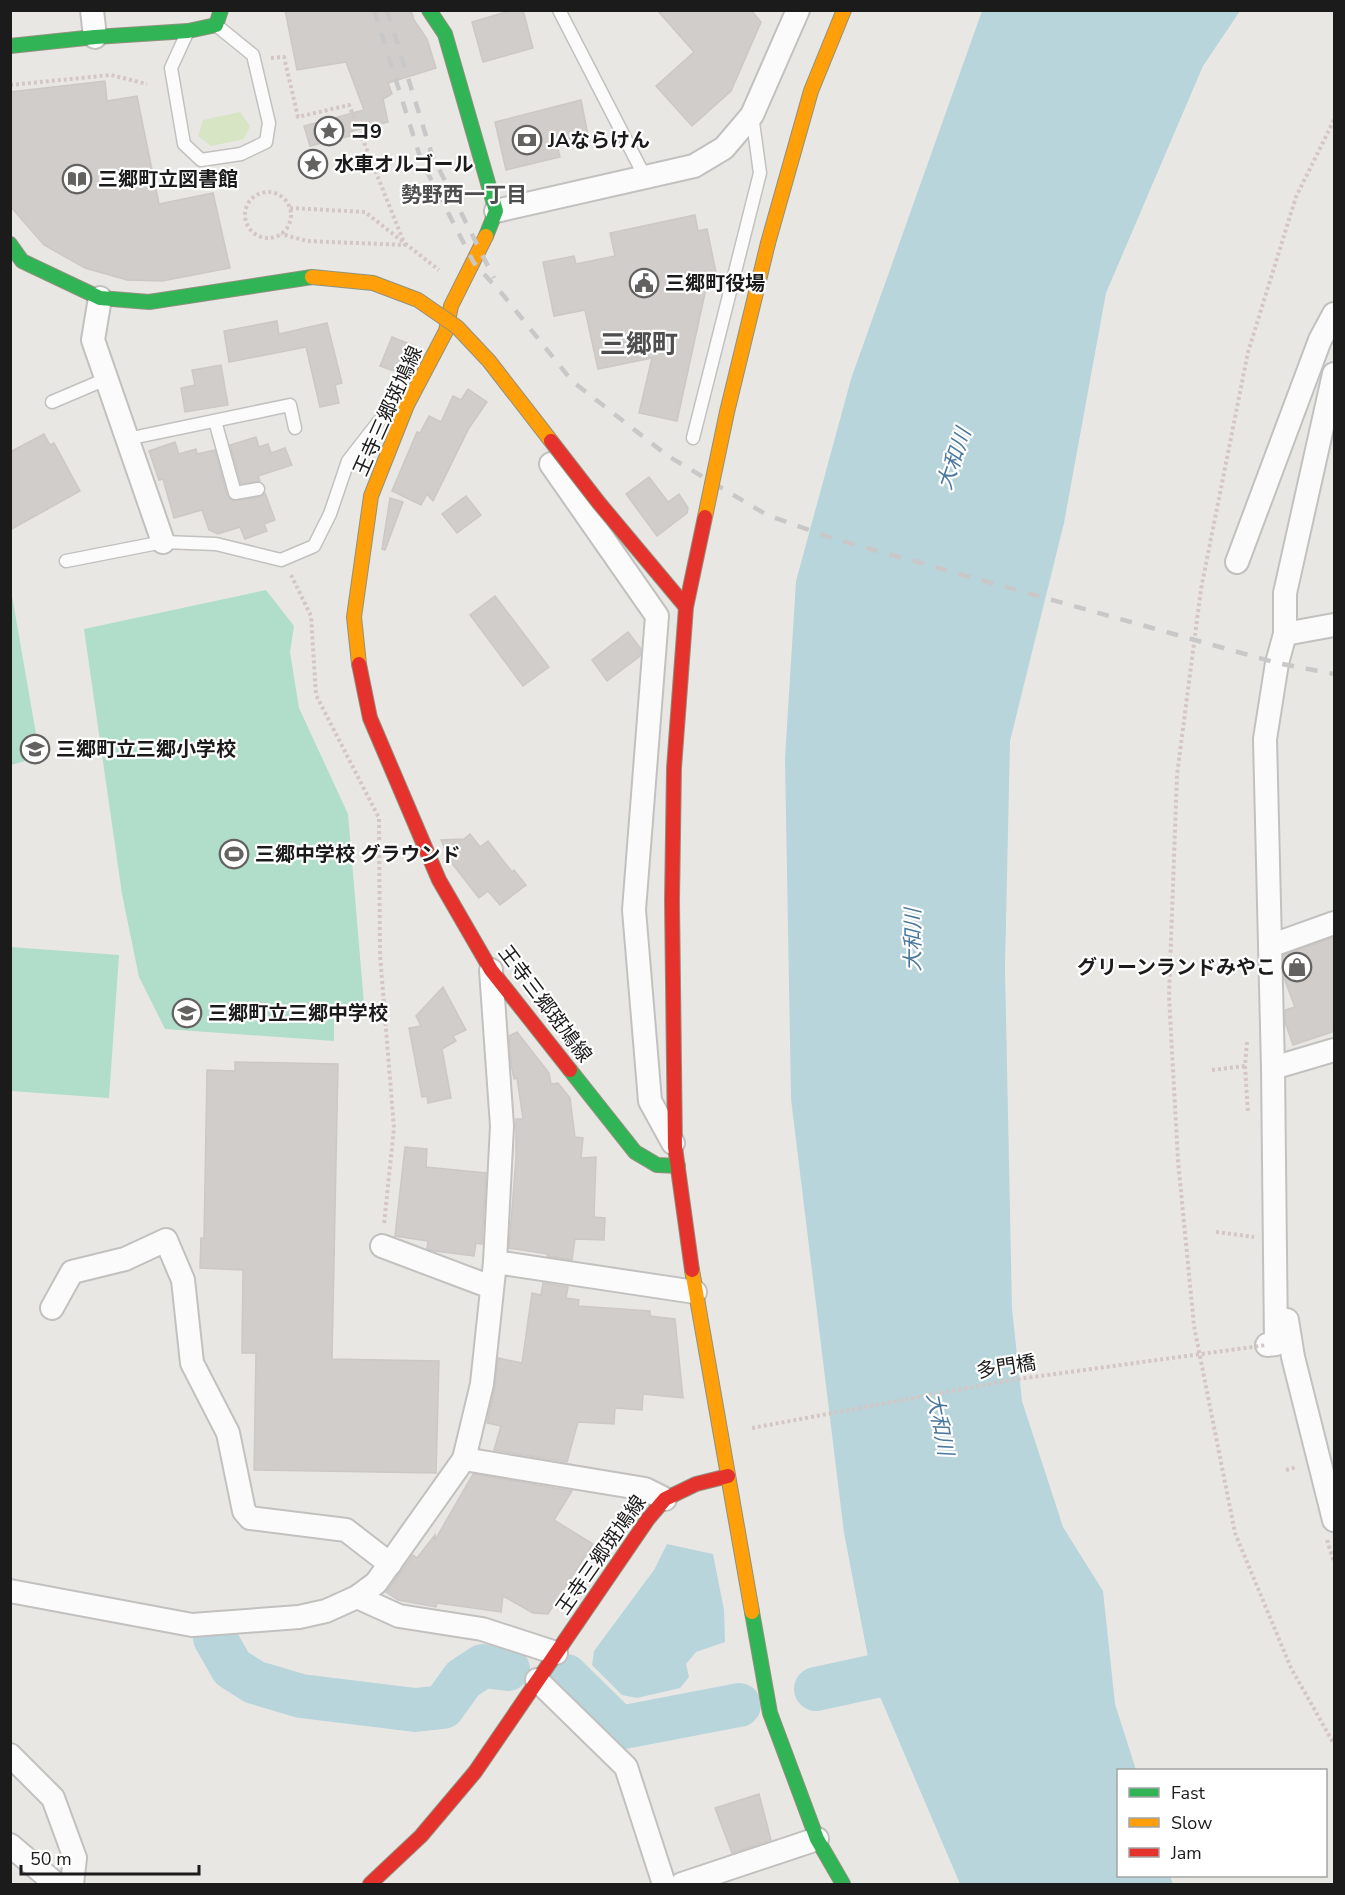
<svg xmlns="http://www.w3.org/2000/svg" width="1345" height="1895" font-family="'Nunito Sans','Noto Sans JP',sans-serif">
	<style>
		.grass { fill: #d7e5c4 }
		.pitch { fill: #b0deca }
		.water { fill: #b8d5dc }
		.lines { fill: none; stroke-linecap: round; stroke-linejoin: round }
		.river { stroke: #b8d5dc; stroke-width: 44 }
		.building { fill: #d0cdcb; stroke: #ccc8c5; stroke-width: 1.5 }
		.lane-casing { stroke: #c2c1c0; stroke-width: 15 }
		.street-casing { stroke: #c2c1c0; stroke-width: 26 }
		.fast-casing { stroke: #90917e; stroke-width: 16 }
		.slow-casing { stroke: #90917e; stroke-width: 16 }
		.jam-casing { stroke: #90917e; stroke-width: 16 }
		.path { stroke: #d4c6c5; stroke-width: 4; stroke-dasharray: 3 3; stroke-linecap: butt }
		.lane { stroke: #fcfbfb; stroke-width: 12 }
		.street { stroke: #fcfbfb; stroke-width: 22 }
		.fast { stroke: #30b455; stroke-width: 14 }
		.slow { stroke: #ff9f0a; stroke-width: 14 }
		.jam { stroke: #e5322d; stroke-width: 14 }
		.rail { stroke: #c9c8c8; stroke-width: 4.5; stroke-dasharray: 12 12; stroke-linecap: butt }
		.slow-bridge-casing { stroke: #90917e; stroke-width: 16; stroke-linecap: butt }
		.jam-bridge-casing { stroke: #90917e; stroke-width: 16; stroke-linecap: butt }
		.path-bridge { stroke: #d4c6c5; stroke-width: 4; stroke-dasharray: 3 3; stroke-linecap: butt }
		.slow-bridge { stroke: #ff9f0a; stroke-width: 14 }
		.jam-bridge { stroke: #e5322d; stroke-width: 14 }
		.labels { text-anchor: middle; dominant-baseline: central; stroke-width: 4.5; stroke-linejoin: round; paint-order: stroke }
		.poi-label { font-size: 20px; font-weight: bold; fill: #1b1b1b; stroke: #fff; text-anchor: start }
		.street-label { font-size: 20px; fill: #1b1b1b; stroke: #fff }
		.neighbourhood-label { font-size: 21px; font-weight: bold; fill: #4e4e4e; stroke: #fff }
		.water-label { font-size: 21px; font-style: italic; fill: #4b779d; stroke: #fff }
		.district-label { font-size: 26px; font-weight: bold; fill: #4e4e4e; stroke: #fff }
	</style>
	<rect width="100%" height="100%" fill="#e9e7e4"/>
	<path class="grass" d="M240,112L250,126L244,139L211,146L198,136L203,120Z"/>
	<g class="pitch">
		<path d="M11,590L40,757L11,765V589Z"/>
		<path d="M266,590L294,626L290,652L299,708L348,814L364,1004L334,1009V1041L165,1029L139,977L122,894L84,629Z"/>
		<path d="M11,947L119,955L109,1098L11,1091Z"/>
	</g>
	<g class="water">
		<path d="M982,11H1240L1203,66L1106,293L1064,523L1010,741L1005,968L1012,1309L1022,1401L1063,1527L1103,1591L1115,1704L1136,1770H1118V1876H1170L1173,1884H960L872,1678L844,1533L791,1099L785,758L796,581L851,379Z"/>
		<path d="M667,1544L713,1554L724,1610L725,1642L696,1652L686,1664L689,1677L680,1688L637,1698L622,1695L592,1665L594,1651L654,1570Z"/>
	</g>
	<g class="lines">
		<g class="river">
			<path d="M215,1638L232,1668L254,1682L301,1696L415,1710L443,1707L463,1679L483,1666L508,1669"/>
			<path d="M566,1676L619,1728L739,1705"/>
			<path d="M816,1689L931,1664"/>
		</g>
	</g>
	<g class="building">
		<path d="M285,10H411L414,20L427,39L436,68L388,83L392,94L383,99L388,122L349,132L350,136L310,146L304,126L364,110L346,62L297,70Z"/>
		<path d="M513,10H523L533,48L483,62L472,22Z"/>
		<path d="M657,10H751L761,22L731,91L692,126L656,86L694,52Z"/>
		<path d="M105,81L107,101L137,96L159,204L213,193L230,268L162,281L127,280L85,268L44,245L10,206V92Z"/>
		<path d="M581,100L588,135L556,142L560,157L506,170L495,122Z"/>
		<path d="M695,215L698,231L707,229L718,282L707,284L677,421L639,413L652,358L598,369L585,310L554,316L543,262L574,256L576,264L615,256L610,233Z"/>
		<path d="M277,321L279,334L327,323L342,383L335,385L339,403L320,407L306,347L229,362L224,331Z"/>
		<path d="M392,337L417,347L403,374L380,366Z"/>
		<path d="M221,365L228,405L185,412L181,388L195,385L192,370Z"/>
		<path d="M468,389L487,402L469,428L433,501L427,494L421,505L392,491L417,432L420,433L429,416L441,422L453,396L461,400Z"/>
		<path d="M44,434L50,445L54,443L80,491L10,530V452Z"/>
		<path d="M256,437L259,447L268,444L271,453L285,448L292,465L258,476L260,481L241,484L230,445Z"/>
		<path d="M175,442L179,454L196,449L197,454L215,450L227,495L232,501L259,497L265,493L275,520L264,524L267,531L245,539L240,527L218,534L209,530L202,510L174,518L163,479L159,480L149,451Z"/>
		<path d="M649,477L668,502L679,494L688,508L687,513L657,536L626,494Z"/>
		<path d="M466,496L481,515L457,533L442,514Z"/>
		<path d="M390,498L403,502L385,550L382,549Z"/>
		<path d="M495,596L549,667L523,686L470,615Z"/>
		<path d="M628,632L641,649L640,656L607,681L592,660Z"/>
		<path d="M470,834L480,847L488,841L512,872L514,870L526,885L500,905L488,891L479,898L451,862L441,840L464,839Z"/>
		<path d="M1335,937V1031L1293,1045L1285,1022V1010L1295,1007L1284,978V955Z"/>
		<path d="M443,987L466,1030L453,1036L456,1041L442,1049L451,1098L428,1103L427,1096L422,1097L409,1028L421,1026L416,1016Z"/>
		<path d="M517,1032L549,1073L551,1084L558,1083L570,1098L575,1137L583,1138L581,1158L596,1157L594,1217L605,1218L604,1240L575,1239L572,1260L547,1256L548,1254L509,1248L516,1158V1119H523L517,1078L514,1079L511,1064L509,1036Z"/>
		<path d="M235,1062L338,1064L332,1359L439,1361L436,1473L254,1470L256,1353H242L243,1270L200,1268L201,1238H204L207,1070L235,1071Z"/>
		<path d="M405,1147L427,1149L426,1167L486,1173L482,1244L476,1243L474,1256L434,1251L427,1249L428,1241L395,1236Z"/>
		<path d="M543,1283L568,1287L566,1298L579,1300L578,1306L650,1311V1316L675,1319L683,1398L643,1394L642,1410L615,1408L614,1424L578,1422L567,1462L494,1450L501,1426L487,1423L495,1387L498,1358L522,1363L532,1293L541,1295Z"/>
		<path d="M473,1474L572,1491L554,1520L593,1544L548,1614L533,1613L503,1596L501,1612L437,1603L436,1607L398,1600L386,1592L413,1555L417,1558L435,1535V1540Z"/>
		<path d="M759,1794L771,1840L732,1853L715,1808Z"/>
	</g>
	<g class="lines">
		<g class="lane-casing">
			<g id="lane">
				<path d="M559,10L645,177"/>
				<path d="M187,33L171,68L184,144L201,160L241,154L266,142L269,123L253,55L216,25"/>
				<path d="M52,402L106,379"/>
				<path d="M215,421L235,493L258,489"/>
				<path d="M693,438L760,173L752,115"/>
				<path d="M127,439L290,405L295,428"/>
				<path d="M66,561L163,542L216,544L281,560L314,546L330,514L348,461L383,416L399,409"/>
			</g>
		</g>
		<g class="street-casing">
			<g id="street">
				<path d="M92,10L95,37"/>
				<path d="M496,211L694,166L724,148L752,115L798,10"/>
				<path d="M100,298L93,340L163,542"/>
				<path d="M551,464L657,616L634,910L650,1101L673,1143"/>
				<path d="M1237,562L1320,340L1334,314"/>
				<path d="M1285,634L1334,625"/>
				<path d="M1270,946L1334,923"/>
				<path d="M1273,1068L1334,1050"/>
				<path d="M382,1246L491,1287"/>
				<path d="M495,1262L695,1292"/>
				<path d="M52,1308L72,1272L125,1259L166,1240L183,1280L192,1363L228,1433L244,1511L250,1518L346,1530L390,1564"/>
				<path d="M1287,1320L1293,1357L1334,1520"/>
				<path d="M1267,1345L1276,1344L1273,1068L1265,739L1277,663L1285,634V593L1334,374"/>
				<path d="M464,1459L645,1489L665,1499"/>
				<path d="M10,1591L192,1625L299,1617L326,1611L357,1597L376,1583L464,1459L482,1384L495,1262L502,1126L491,970"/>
				<path d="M357,1597L399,1616L482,1629L556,1653"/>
				<path d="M537,1680L626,1767L664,1884"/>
				<path d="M10,1755L53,1798L75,1858L72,1884"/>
				<path d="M10,1845L56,1884"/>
				<path d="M682,1884L817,1839"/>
			</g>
		</g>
		<g class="fast-casing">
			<g id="fast">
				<path d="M429,10L445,34L496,211L486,236"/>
				<path d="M10,46L95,37L188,31L216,25L221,10"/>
				<path d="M10,244L22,261L100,298L149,302L312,277"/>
				<path d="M570,1070L635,1152L657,1165L678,1166"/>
				<path d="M752,1612L770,1713L817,1839L843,1884"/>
			</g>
		</g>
		<g class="slow-casing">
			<g id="slow">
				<path d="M768,243L811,91L844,10"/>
				<path d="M359,664L354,617L371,496L407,405L446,331L451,306L486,236"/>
				<path d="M692,1270L752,1612"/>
			</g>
		</g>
		<g class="jam-casing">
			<g id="jam">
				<path d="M359,664L370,718L439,880L491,970L570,1070"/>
				<path d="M672,901L675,1147L692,1270"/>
				<path d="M370,1884L421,1836L475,1772L648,1519L665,1499L696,1484L728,1476"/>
			</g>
		</g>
		<g class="path">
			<path d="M271,58L284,57L298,117L349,105L405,245L307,241L281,234"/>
			<path d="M10,85L111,75L147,84"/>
			<path d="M1334,120L1296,197L1248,352L1201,589L1177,775L1169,996L1178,1161L1194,1326L1235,1533L1291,1668L1334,1744"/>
			<circle cx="268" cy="215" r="23"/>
			<path d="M290,208L365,212L439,270"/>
			<path d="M291,575L311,616L316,695L379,818L380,955L394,1128L384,1224"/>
			<path d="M1247,1042L1245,1066L1248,1113"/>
			<path d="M1212,1070L1245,1066"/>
			<path d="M1216,1232L1254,1237"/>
			<path d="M1286,1470L1297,1467"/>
			<path d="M1327,1540L1334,1562"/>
		</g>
		<use href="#lane" class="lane"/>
		<use href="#street" class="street"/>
		<use href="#fast" class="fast"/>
		<use href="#slow" class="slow"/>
		<use href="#jam" class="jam"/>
		<g class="rail">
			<path d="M374,10L421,160L474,263L504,296L572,381L668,456L767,515L835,539L1277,663L1334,674"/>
			<path d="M387,10L432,155L494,278"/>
		</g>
		<g class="slow-bridge-casing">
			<g id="slow-bridge">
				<path d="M312,277L373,283L418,300L457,327L489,361L551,441"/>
				<path d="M705,517L727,412L768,243"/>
			</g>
		</g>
		<g class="jam-bridge-casing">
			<g id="jam-bridge">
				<path d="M551,441L599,503L686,607"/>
				<path d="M672,901L674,768L686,607L705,517"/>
			</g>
		</g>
		<path class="path-bridge" d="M752,1428L1011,1380L1267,1345"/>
		<use href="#slow-bridge" class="slow-bridge"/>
		<use href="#jam-bridge" class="jam-bridge"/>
	</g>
	<defs>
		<g id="sight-ring" transform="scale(1.5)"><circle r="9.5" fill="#fff" stroke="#636261" stroke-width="1.5"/><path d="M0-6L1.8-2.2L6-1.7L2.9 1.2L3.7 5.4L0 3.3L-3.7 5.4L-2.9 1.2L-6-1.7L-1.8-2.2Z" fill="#636261"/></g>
		<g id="bank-ring" transform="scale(1.5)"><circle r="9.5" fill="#fff" stroke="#636261" stroke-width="1.5"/><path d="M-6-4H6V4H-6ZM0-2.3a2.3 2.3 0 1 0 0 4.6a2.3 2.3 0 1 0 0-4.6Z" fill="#636261"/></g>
		<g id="library-ring" transform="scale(1.5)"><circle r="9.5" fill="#fff" stroke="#636261" stroke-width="1.5"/><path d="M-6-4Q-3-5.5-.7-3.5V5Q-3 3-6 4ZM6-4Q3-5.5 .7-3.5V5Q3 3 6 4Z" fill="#636261"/></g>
		<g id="civic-ring" transform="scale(1.5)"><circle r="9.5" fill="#fff" stroke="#636261" stroke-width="1.5"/><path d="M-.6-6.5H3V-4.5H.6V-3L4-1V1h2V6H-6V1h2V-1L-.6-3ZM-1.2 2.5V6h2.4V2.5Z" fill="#636261"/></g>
		<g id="school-ring" transform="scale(1.5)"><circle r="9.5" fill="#fff" stroke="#636261" stroke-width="1.5"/><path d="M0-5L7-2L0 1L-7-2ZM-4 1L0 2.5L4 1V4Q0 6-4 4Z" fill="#636261"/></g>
		<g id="stadium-ring" transform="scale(1.5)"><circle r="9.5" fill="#fff" stroke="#636261" stroke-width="1.5"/><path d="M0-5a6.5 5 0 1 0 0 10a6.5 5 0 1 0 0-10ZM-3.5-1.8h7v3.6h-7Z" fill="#636261"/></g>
		<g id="shop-ring" transform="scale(1.5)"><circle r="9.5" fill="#fff" stroke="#636261" stroke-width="1.5"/><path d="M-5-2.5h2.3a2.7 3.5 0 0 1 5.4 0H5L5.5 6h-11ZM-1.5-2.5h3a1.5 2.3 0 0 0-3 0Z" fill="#636261"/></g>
	</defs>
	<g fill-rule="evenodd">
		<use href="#sight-ring" x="329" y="131"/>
		<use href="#bank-ring" x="527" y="140"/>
		<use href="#sight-ring" x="313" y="164"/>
		<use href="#library-ring" x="77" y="179"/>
		<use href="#civic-ring" x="644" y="283"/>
		<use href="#school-ring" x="35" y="749"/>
		<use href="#stadium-ring" x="234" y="854"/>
		<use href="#shop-ring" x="1297" y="967"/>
		<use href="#school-ring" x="187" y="1013"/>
	</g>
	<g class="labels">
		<g class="poi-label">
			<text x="350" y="131">コ9</text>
			<text x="548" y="140">JAならけん</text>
			<text x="334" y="164">水車オルゴール</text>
			<text x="98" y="179">三郷町立図書館</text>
			<text x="665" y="283">三郷町役場</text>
			<text x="56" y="749">三郷町立三郷小学校</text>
			<text x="255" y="854">三郷中学校 グラウンド</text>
			<text x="1276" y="967" text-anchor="end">グリーンランドみやこ</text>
			<text x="208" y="1013">三郷町立三郷中学校</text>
		</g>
		<g class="street-label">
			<text transform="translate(388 411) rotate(-66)">王寺三郷斑鳩線</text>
			<text transform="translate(545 1004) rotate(53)">王寺三郷斑鳩線</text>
			<text transform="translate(1006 1367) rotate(-9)">多門橋</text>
			<text transform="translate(601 1555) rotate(-55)">王寺三郷斑鳩線</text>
		</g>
		<g class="neighbourhood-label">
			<text x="464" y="195">勢野西一丁目</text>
		</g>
		<g class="water-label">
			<text transform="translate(954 459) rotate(-71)">大和川</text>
			<text transform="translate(913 940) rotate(-90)">大和川</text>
			<text transform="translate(940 1424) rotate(79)">大和川</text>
		</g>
		<g class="district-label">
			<text x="639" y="344">三郷町</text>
		</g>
	</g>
	<rect width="1345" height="1895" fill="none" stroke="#1b1b1b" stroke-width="24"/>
	<rect x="1117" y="1769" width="210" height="108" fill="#ffffff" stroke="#a4a4a4" stroke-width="1.5"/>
	<rect x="1129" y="1788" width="30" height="9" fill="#30b455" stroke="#a4a4a4" stroke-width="1.5"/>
	<text x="1171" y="1799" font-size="18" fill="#1b1b1b">Fast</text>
	<rect x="1129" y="1818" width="30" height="9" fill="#ff9f0a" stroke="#a4a4a4" stroke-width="1.5"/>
	<text x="1171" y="1829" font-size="18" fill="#1b1b1b">Slow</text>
	<rect x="1129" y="1848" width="30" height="9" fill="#e5322d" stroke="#a4a4a4" stroke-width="1.5"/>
	<text x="1171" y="1859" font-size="18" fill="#1b1b1b">Jam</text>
	<path d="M21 1865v9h178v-9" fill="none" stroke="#1b1b1b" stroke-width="3"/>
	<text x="30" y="1865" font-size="18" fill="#1b1b1b" stroke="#ffffff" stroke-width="4.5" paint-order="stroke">50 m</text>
</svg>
